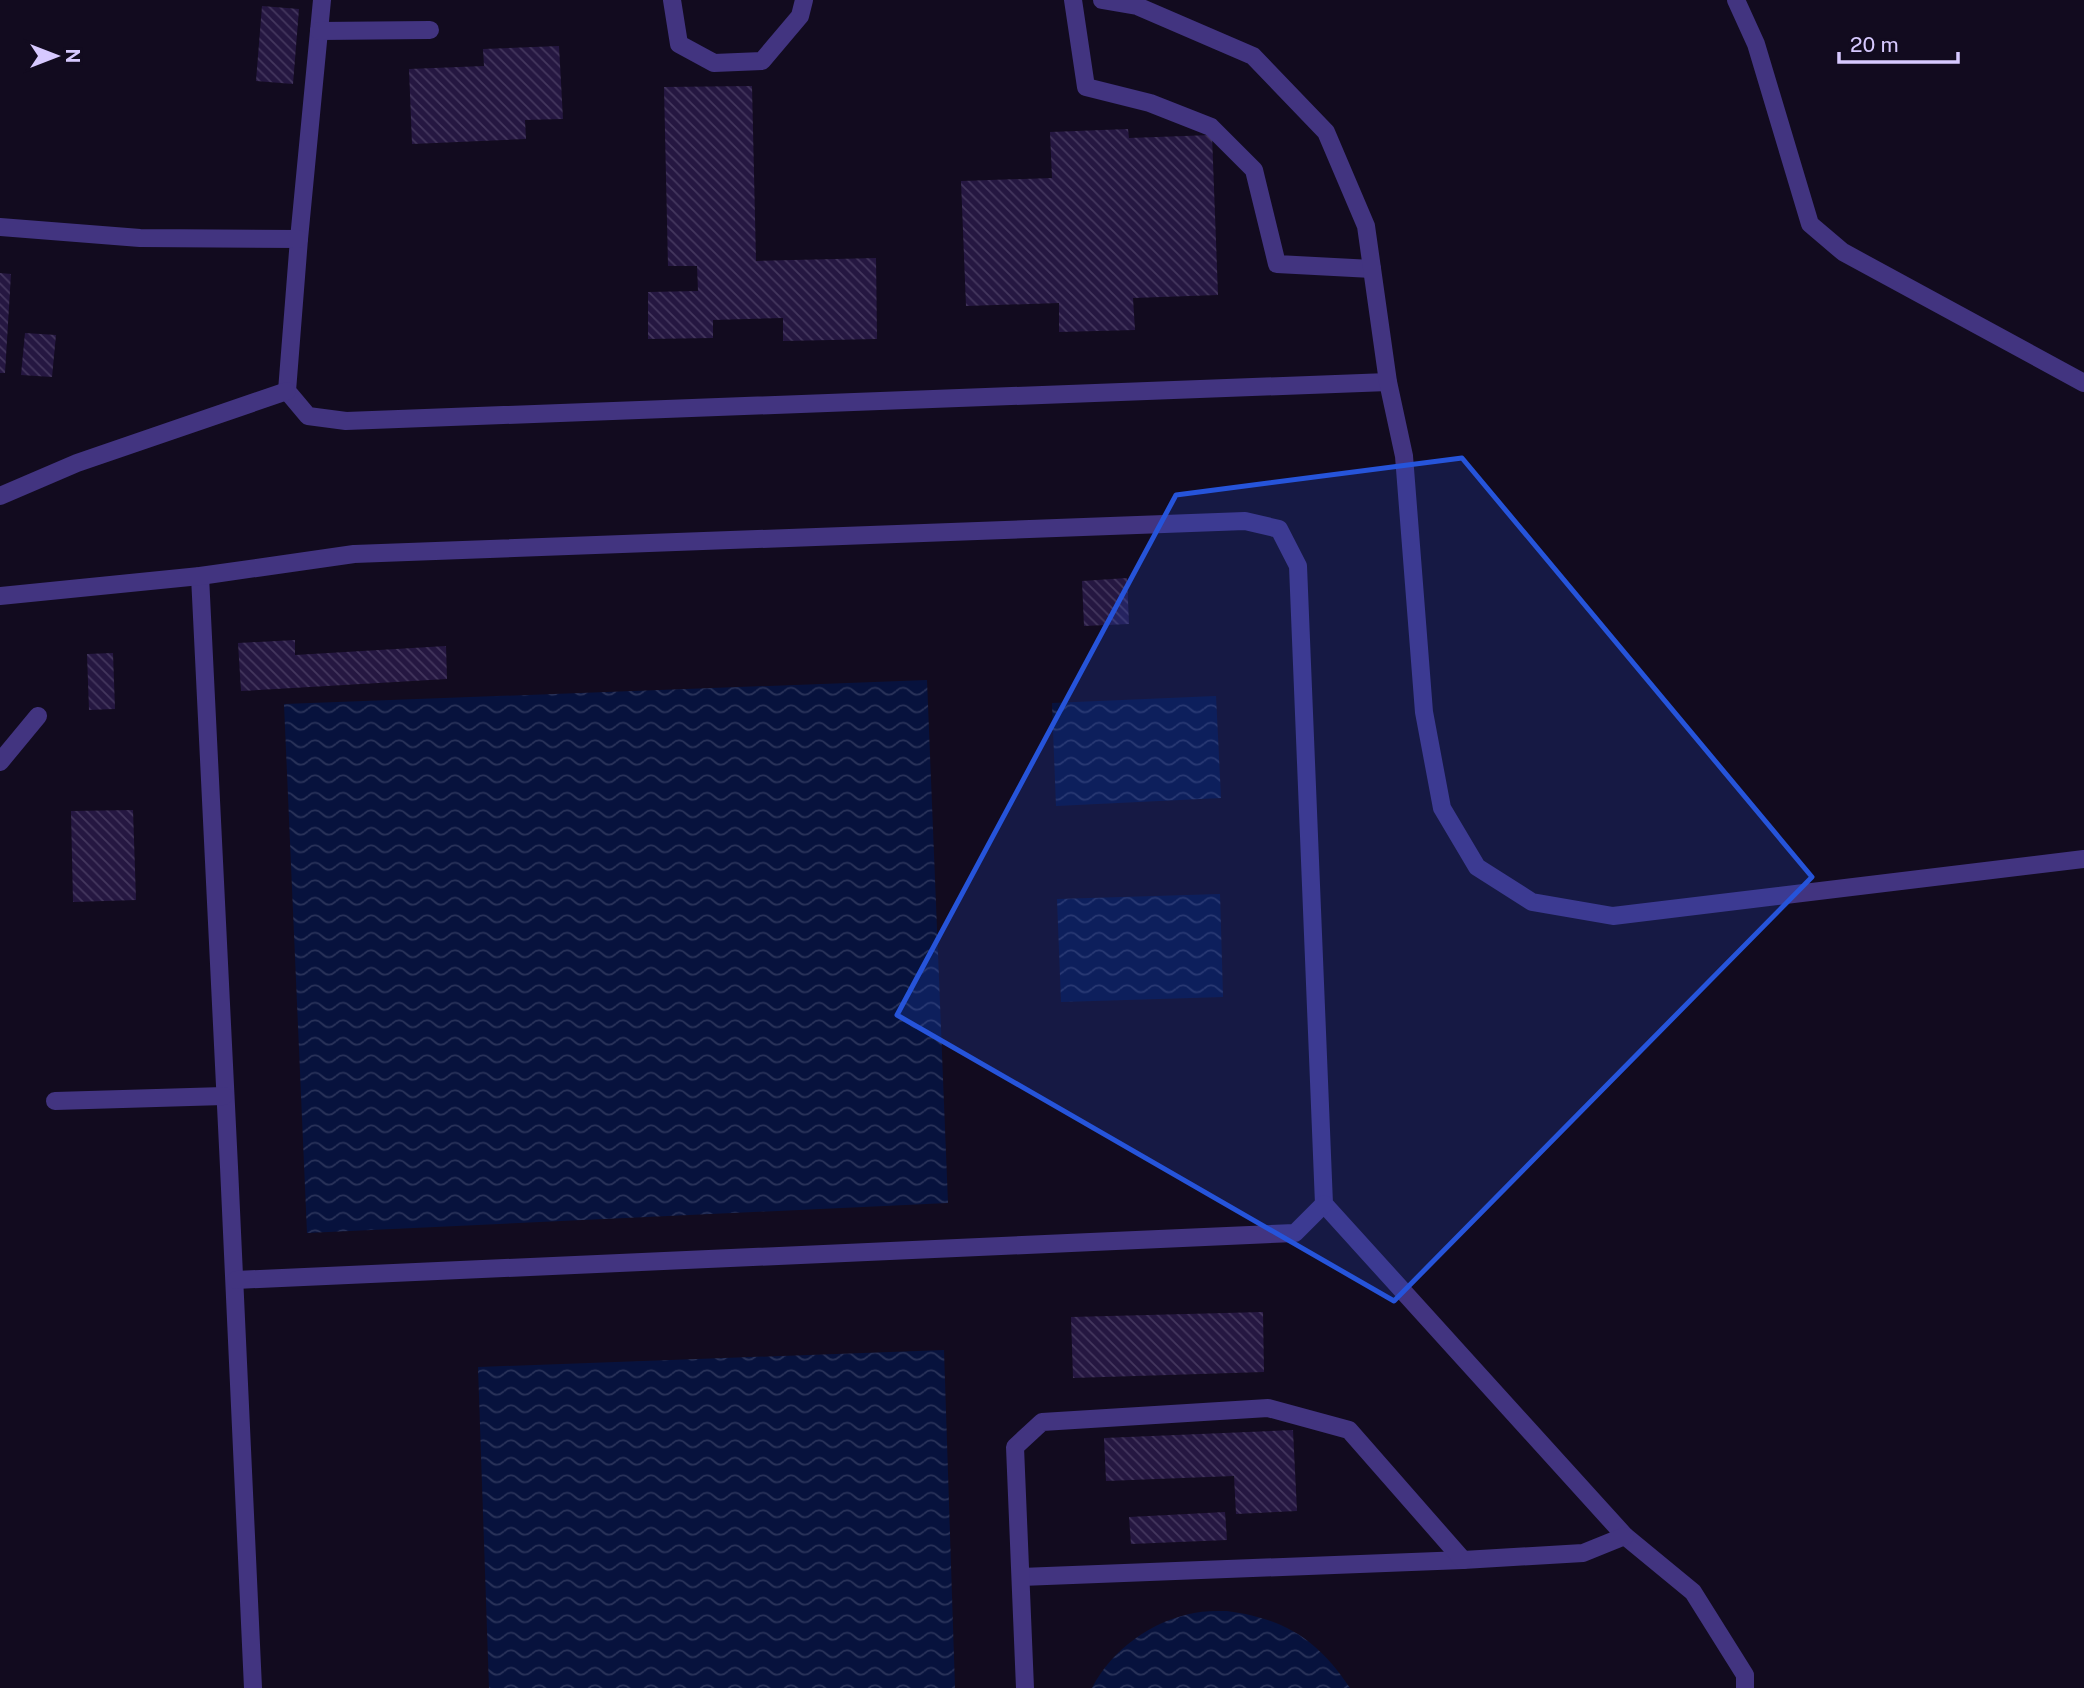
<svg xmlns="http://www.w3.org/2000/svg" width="2084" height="1688" font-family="'Public Sans',sans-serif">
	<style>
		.water { fill: url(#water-waves) }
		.building { fill: url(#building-back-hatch) }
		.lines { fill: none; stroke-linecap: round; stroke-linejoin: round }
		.lane { stroke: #423480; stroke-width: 18 }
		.marked { fill: #2654da; fill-opacity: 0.2; stroke: #2654da; stroke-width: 5; stroke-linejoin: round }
	</style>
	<defs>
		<pattern id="water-waves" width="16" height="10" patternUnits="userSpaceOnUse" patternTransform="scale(1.75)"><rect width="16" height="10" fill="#07123d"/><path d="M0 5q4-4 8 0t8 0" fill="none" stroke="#2a335a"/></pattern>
		<pattern id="building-back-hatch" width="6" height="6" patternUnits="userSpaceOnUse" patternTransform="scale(1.75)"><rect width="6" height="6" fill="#251741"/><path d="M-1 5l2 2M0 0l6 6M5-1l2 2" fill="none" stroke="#44375e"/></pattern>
	</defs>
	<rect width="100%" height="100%" fill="#120b1f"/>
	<g class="water">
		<path d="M927,680L948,1203L307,1233L284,704Z"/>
		<path d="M1216,696L1221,798L1056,806L1052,703Z"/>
		<path d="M1220,894L1223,997L1061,1002L1057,899Z"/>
		<path d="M944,1350L955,1688H489L478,1367Z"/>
		<path d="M1227,1611C1285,1619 1317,1639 1350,1688H1092C1112,1649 1152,1621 1194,1613C1204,1611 1216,1611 1227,1611Z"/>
	</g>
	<g class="building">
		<path d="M262,6L299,9L293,84L256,81Z"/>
		<path d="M559,46L563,119L525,120L526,139L412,144L409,69L484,66L483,49Z"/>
		<path d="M752,86L756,261L876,258L877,339L783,341V318L713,320V338L648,339V292L698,291L697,266H668L664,87Z"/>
		<path d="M1128,129L1129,138L1212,135L1218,295L1133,298L1135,330L1059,332V303L966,306L961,181L1052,178L1050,132Z"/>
		<path d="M0,273L11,274L5,373H0Z"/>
		<path d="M25,333L56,335L52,377L21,375Z"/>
		<path d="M1127,578L1129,624L1084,626L1082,581Z"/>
		<path d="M295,640V655L446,646L447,679L241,691L238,643Z"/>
		<path d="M113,653L115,709L89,710L87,654Z"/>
		<path d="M133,810L136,900L73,902L71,811Z"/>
		<path d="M1263,1312L1264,1372L1073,1378L1071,1317Z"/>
		<path d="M1293,1430L1297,1511L1236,1514L1234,1476L1106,1481L1104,1438Z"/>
		<path d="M1225,1512L1227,1540L1131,1544L1129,1517Z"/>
	</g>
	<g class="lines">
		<g class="lane">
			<path d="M322,0L299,239L287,391L308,416L346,421L1388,382"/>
			<path d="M672,0L679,44L714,63L762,61L800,16L804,0"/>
			<path d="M1073,0L1086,87L1150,103L1211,127L1254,170L1277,264L1372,269"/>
			<path d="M1102,0L1137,6L1253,56L1326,132L1366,226L1388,382L1404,456L1424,712L1442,808L1477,867L1532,902L1613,916L2084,859"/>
			<path d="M1736,0L1756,44L1810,224L1843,252L2084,383"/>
			<path d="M319,31L430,30"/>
			<path d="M0,227L140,238L299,239"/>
			<path d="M0,496L77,463L287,391"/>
			<path d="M200,576C217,947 238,1317 253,1688"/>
			<path d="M0,596L200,576L354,554L1245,521L1279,529L1298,566L1324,1204L1625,1536L1693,1592L1745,1675V1688"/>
			<path d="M0,762L38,716"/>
			<path d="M55,1101L224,1096"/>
			<path d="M236,1280L1295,1233L1324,1204"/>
			<path d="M1021,1577L1463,1560L1583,1553L1625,1536"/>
			<path d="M1025,1688L1015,1447L1042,1422L1268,1408L1349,1430L1463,1560"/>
		</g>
	</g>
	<path class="marked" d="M1462,458L1812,877L1394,1301L897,1015L1176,495Z"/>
	<g transform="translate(56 56) rotate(90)" stroke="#120b1f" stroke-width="5" paint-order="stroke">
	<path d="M0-5L12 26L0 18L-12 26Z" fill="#d7c9ff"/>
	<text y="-10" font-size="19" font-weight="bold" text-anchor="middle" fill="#d7c9ff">N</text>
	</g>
	<path d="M1839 52v10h119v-10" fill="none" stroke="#d7c9ff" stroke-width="3.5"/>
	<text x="1850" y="52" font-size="21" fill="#d7c9ff" stroke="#120b1f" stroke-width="5" paint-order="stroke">20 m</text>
</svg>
